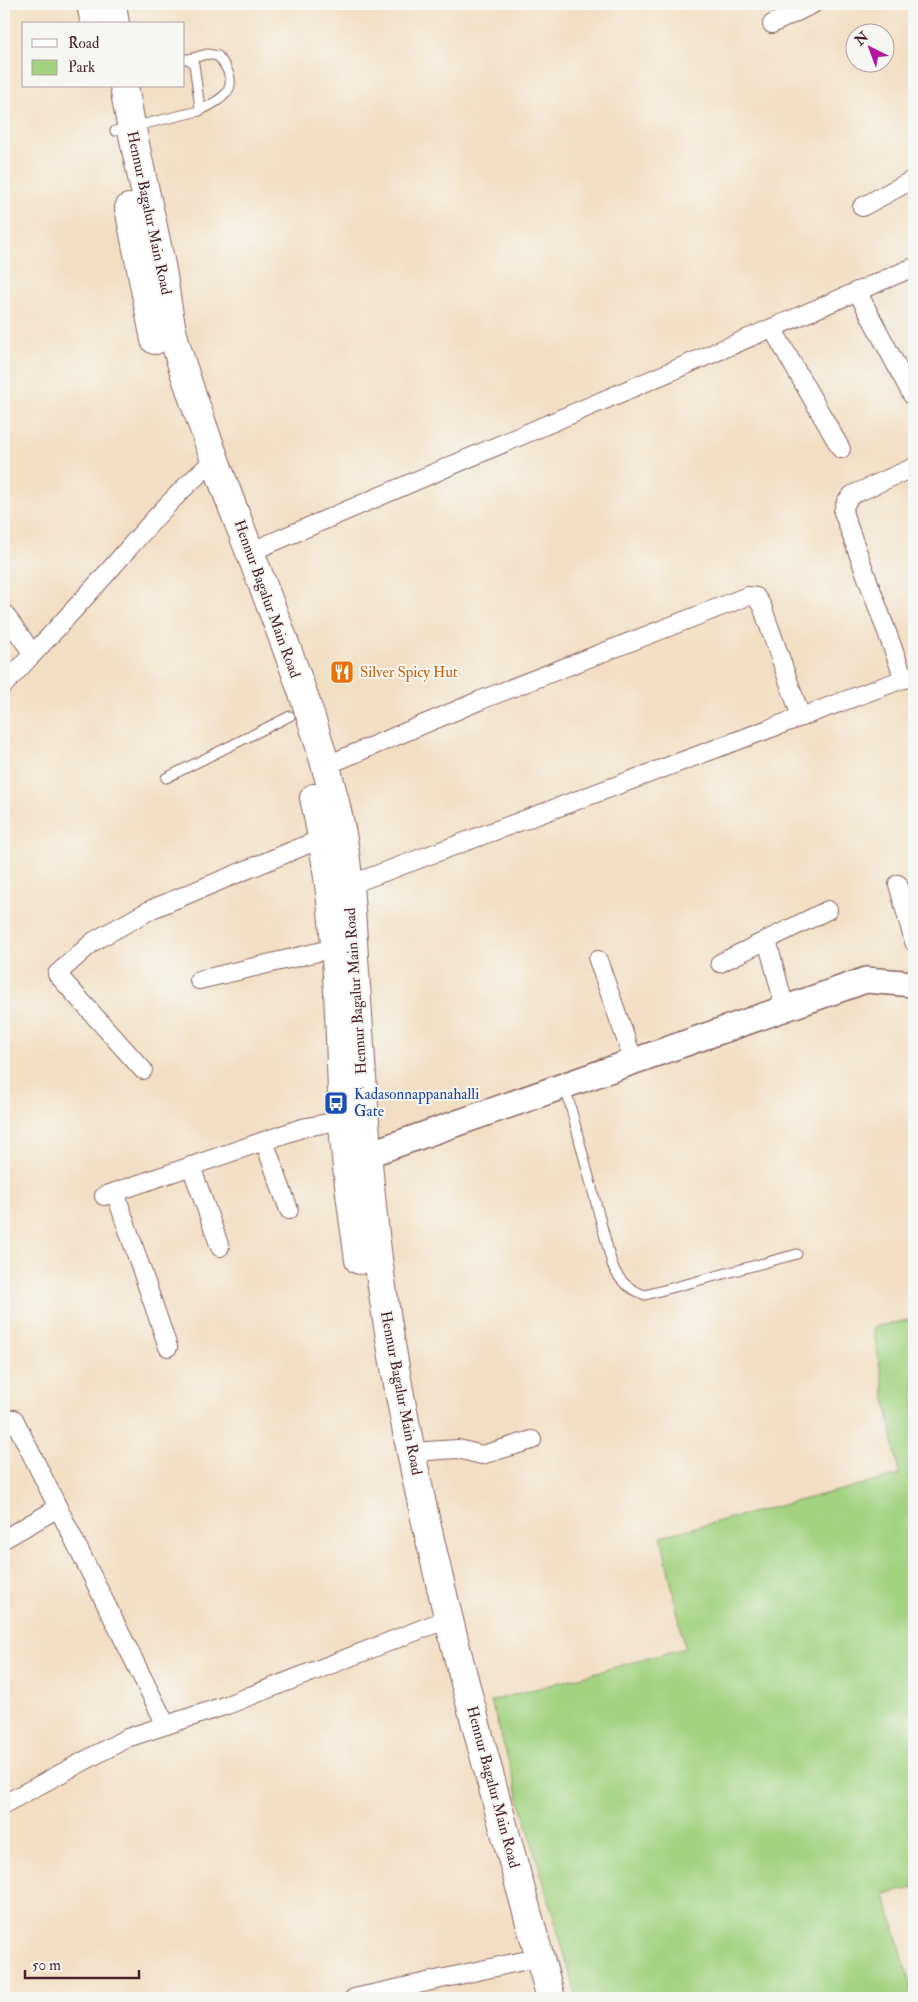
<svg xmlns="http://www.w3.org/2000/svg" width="918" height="2002" font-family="'IM FELL Double Pica',serif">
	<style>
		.green { fill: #a3d381; stroke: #767956 }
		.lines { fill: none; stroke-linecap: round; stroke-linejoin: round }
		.lane-casing { stroke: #856260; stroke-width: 11 }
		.street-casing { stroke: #856260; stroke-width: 20 }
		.secondary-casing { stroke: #856260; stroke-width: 28 }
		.primary-casing { stroke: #856260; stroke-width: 30 }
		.lane { stroke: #fff; stroke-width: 9 }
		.street { stroke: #fff; stroke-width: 18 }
		.secondary { stroke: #fff; stroke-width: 25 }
		.primary { stroke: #fff; stroke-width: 28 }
		.labels { text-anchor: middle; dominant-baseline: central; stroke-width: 4; stroke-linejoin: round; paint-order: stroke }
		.street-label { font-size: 15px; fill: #4a1f2b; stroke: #f6f6f2 }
		.food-label { font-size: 15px; fill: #c56008; stroke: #f6f6f2; text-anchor: start }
		.transit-label { font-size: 15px; fill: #164399; stroke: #f6f6f2; text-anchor: start }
	</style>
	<rect width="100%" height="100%" fill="#f6f6f2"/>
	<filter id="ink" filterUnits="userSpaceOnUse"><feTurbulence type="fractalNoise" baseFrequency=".02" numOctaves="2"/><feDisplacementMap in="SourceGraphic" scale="10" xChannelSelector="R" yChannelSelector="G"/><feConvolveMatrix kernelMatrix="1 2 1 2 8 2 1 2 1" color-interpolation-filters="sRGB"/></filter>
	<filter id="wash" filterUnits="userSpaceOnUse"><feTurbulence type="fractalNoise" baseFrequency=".0096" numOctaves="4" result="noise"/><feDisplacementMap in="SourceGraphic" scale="20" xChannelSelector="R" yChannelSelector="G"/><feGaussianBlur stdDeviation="1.12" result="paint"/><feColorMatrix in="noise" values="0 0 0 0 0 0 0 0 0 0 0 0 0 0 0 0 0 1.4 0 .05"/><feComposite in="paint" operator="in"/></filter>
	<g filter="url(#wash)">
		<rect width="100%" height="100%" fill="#f2dfc3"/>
		<path class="green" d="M914,1319V1888L885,1894L914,1998H577L491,1701L685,1648L661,1536L899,1475L873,1327Z"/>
	</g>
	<g filter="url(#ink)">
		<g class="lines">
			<g class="lane-casing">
				<g id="lane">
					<path d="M189,59L207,54L218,56C243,87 227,97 199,111"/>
					<path d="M115,131L199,111L200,108L194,64L189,59H184"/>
					<path d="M166,778L290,716"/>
					<path d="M565,1086L612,1264C618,1280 628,1289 645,1295L797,1254"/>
				</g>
			</g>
			<g class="street-casing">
				<g id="street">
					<path d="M772,24L813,4"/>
					<path d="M862,207L914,179"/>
					<path d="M857,291L912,395"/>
					<path d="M772,328L841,449"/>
					<path d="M250,552L914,267"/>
					<path d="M4,613L33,654"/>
					<path d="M904,679L843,512L846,502L852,495L914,467"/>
					<path d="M4,685C39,648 73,611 107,573C141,534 175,493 215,460"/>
					<path d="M325,766L481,700L748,596L756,597L762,606L801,717"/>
					<path d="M898,884L914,942"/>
					<path d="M349,885L914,675"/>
					<path d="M767,940L785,1008"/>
					<path d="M598,960L634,1062"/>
					<path d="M720,963L828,910"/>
					<path d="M199,980L335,948"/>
					<path d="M143,1070L57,974L94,941L152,909L323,838L331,836"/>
					<path d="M264,1141L289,1210"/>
					<path d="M191,1166L220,1247"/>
					<path d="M115,1192L168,1347"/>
					<path d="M104,1196L302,1128L343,1120"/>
					<path d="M14,1419L166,1725"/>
					<path d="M411,1452L458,1449L482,1455L532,1440"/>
					<path d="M4,1539L58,1508"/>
					<path d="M4,1804L127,1738L227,1705L432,1625L449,1620"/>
					<path d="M354,1998L523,1961"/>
				</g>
			</g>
			<g class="secondary-casing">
				<path id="secondary" d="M349,1157L366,1155L866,980L914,984"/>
			</g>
			<g class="primary-casing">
				<g id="primary">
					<path d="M91,4L95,24"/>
					<path d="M112,4L115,24"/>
					<path d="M124,86C134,148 150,209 162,270C166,293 168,316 174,338C185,379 201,420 215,460C259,582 317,707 342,834C350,879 352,926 355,972C363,1077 366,1182 382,1287C417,1528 486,1764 551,1998"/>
					<path d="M129,208L155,340"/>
					<path d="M314,798C338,903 339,1012 343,1120C345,1167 353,1214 359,1260"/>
				</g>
			</g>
			<use href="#lane" class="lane"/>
			<use href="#street" class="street"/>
			<use href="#secondary" class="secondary"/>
			<use href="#primary" class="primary"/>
		</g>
	</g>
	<defs>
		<g id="restaurant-square" transform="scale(1.25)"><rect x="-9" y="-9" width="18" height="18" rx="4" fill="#e8710a" stroke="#f6f6f2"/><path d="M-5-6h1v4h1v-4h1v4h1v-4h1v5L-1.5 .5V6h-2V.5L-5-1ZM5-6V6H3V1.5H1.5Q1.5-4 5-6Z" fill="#fff"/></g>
		<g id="bus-square" transform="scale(1.25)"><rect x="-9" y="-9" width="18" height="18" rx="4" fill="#1a4fb4" stroke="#f6f6f2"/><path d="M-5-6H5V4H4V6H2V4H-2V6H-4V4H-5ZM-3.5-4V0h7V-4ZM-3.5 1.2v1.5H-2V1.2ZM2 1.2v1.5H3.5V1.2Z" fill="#fff"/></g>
	</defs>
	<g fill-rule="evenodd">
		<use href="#restaurant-square" x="342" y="672"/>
		<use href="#bus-square" x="336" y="1103"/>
	</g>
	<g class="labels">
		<g class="street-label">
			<text transform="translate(149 213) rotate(78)">Hennur Bagalur Main Road</text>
			<text transform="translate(267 599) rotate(70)">Hennur Bagalur Main Road</text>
			<text transform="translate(356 991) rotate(-94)">Hennur Bagalur Main Road</text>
			<text transform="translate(401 1393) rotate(79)">Hennur Bagalur Main Road</text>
			<text transform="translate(493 1787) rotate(75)">Hennur Bagalur Main Road</text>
		</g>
		<g class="food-label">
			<text x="360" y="672">Silver Spicy Hut</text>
		</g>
		<g class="transit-label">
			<text x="354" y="1094">Kadasonnappanahalli<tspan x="354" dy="17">Gate</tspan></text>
		</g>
	</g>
	<rect width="918" height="2002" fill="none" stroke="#f6f6f2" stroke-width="20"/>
	<rect x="22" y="22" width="162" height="65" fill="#f6f6f2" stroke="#b1a0a2"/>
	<rect x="32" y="39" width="25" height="8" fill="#ffffff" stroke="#b1a0a2"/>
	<text x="68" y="48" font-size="15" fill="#4a1f2b">Road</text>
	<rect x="32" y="60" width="25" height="15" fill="#a3d381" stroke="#b1a0a2"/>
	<text x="68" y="72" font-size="15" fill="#4a1f2b">Park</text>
	<g transform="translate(870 48) rotate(318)"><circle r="24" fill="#f6f6f2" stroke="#b1a0a2"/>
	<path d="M0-4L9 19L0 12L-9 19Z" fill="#b5179e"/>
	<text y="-8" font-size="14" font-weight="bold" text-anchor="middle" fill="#4a1f2b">N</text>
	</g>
	<path d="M25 1970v8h114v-8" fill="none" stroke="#4a1f2b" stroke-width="2.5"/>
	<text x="32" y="1970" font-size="15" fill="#4a1f2b" stroke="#f6f6f2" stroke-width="4" paint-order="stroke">50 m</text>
</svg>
